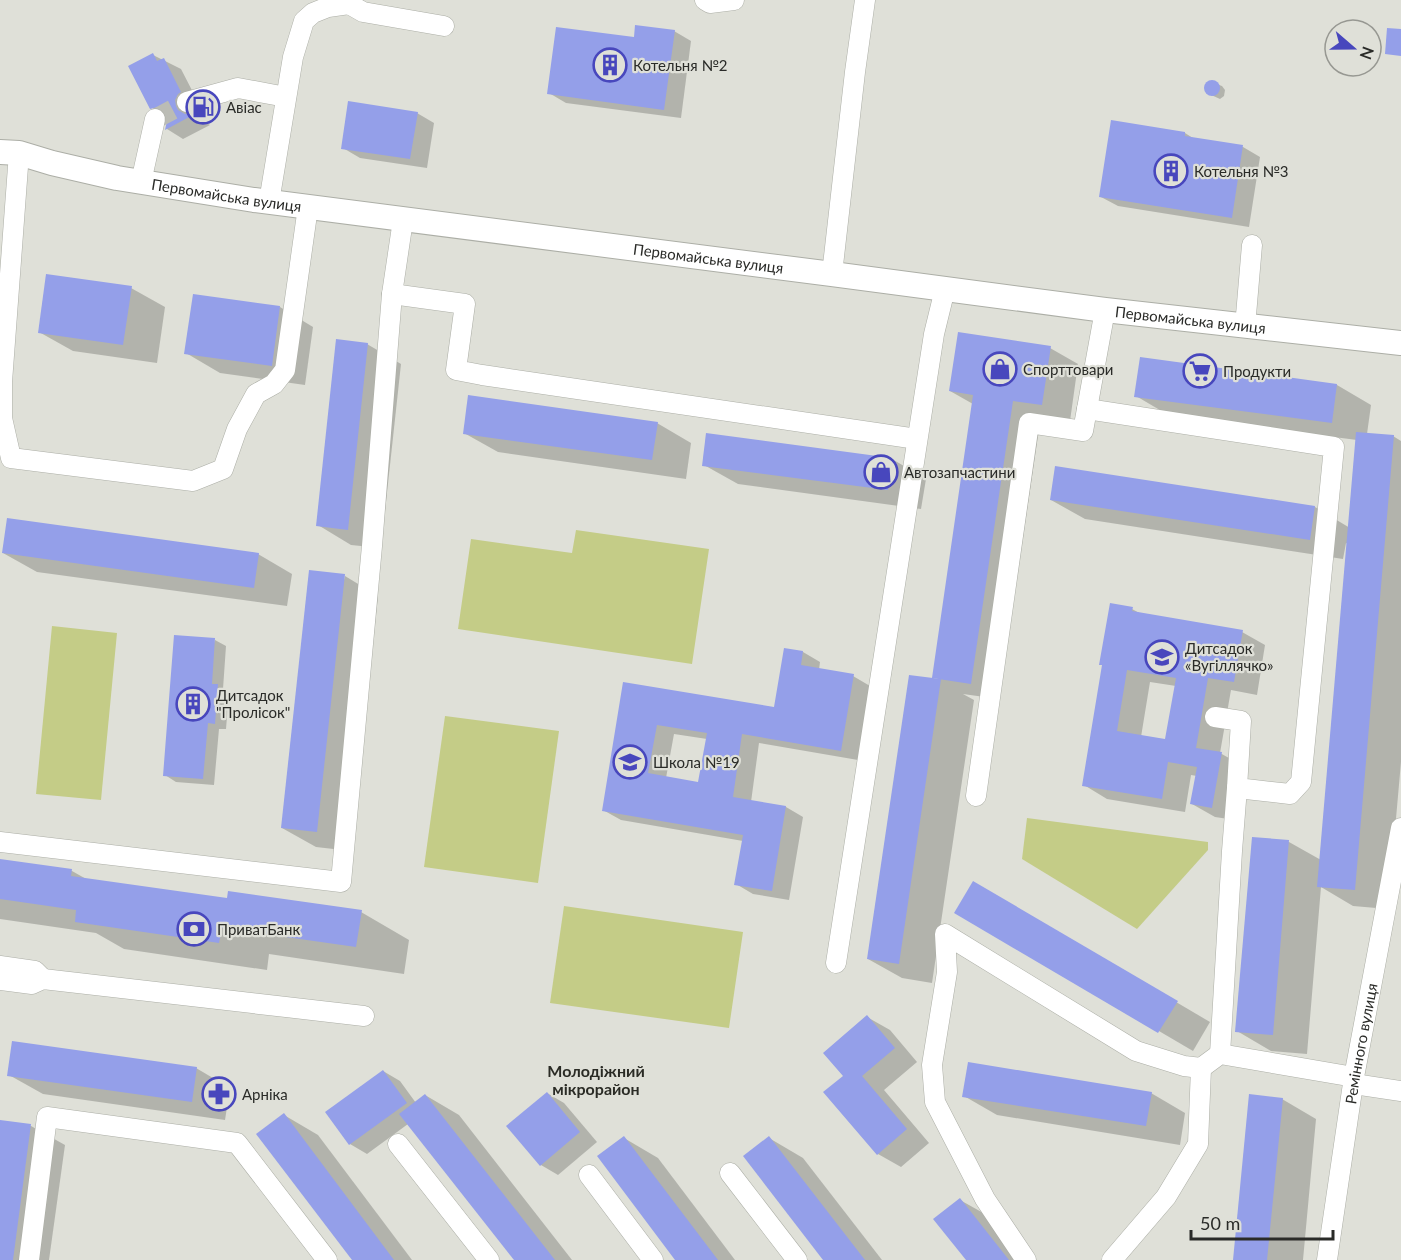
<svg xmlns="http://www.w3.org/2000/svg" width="1401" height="1260" font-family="Lato,sans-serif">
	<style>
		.green { fill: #c4cc87 }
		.shadow { fill: #0003; fill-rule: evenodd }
		.building { fill: #949fe9; fill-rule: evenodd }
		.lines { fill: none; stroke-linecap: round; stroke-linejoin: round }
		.minor-tunnel { stroke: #bbbcb5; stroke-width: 20; stroke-dasharray: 20 10; stroke-linecap: butt }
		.minor-casing { stroke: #acaea6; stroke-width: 21 }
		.major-casing { stroke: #acaea6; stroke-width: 26 }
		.minor { stroke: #fff; stroke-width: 20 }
		.major { stroke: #fff; stroke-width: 24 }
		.labels { text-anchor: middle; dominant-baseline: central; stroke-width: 4.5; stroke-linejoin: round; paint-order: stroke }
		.poi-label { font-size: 15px; fill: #2a2b28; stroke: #dfe0d8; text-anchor: start }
		.street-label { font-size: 15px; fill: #2a2b28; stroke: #dfe0d8 }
		.neighbourhood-label { font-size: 16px; font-weight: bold; fill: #2a2b25; stroke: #dfe0d8 }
	</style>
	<rect width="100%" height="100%" fill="#dfe0d8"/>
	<g class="green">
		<path d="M576,530L709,549L692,664L458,629L471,539L572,553Z"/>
		<path d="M52,626L117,633L101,800L36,794Z"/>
		<path d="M445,716L559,731L538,883L424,867Z"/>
		<path d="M1027,818L1208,842V850L1137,929L1022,859Z"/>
		<path d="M564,906L743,932L729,1028L550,1003Z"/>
	</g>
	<g class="shadow">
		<path d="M674,31L691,41L681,118L566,103L549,93L635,38Z"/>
		<path d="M153,55L181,69L198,102L192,108V115L210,125L183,139L167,129L168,117L151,107Z"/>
		<path d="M1211,82L1222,86L1225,90L1224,96L1220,99L1209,94L1206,89L1207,84Z"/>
		<path d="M417,113L434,123L427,168L360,158L343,148Z"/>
		<path d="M1185,133L1196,140L1243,147L1260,157L1249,227L1118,206L1101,197Z"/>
		<path d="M131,288L165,307L157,363L73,351L39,332Z"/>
		<path d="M280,307L313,327L305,385L220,373L186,353Z"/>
		<path d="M367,344L401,364L381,548L351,545L318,525Z"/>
		<path d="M1050,348L1078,364L1070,421L1041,416L999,699L963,694L974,700L932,983L902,978L868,959L939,680L973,404L950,391Z"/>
		<path d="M1141,359L1337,385L1371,405L1367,434L1393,436L1401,441V762L1388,909L1353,906L1321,887L1307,1054L1271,1051L1237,1031L1253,839L1289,842L1321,860L1348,544L1346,543L1343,559L1085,519L1051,500L1315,507L1350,528L1357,440L1170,416L1136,396Z"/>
		<path d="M657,423L691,443L686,479L498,452L464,433Z"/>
		<path d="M892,459L926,479L921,509L738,484L704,465Z"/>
		<path d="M3,553L258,554L292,574L287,606L37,572Z"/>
		<path d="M345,576L378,596L351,851L316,847L282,828Z"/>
		<path d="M1132,609L1143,615L1242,632L1265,645L1257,695L1231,690L1220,753L1245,767L1235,820L1215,817L1192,804L1197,776L1191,775L1185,812L1107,799L1084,785ZM1150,682L1176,686L1167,741L1141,737Z"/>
		<path d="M215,640L226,646L223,689L229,692L226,729H219L214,785L176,782L165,775Z"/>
		<path d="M785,649L803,652L820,662L819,670L853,676L870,686L858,760L759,743L751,802L786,807L803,817L789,900L753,894L736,884L743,841L621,820L603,810L625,684L776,708ZM674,734L707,739L699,783L666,778Z"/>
		<path d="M0,860L72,871L88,880L228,900L361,912L409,940L404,974L269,954L267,970L124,949L96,933L0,919Z"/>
		<path d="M974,883L1210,1022L1193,1051L956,912Z"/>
		<path d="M867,1017L890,1030L917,1062L884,1090L929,1143L901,1167L878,1154L845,1076Z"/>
		<path d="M196,1068L230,1088L225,1120L43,1094L9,1075Z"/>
		<path d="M383,1071L400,1081L416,1103L425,1095L459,1115L572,1260H515L408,1124L367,1154L350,1144Z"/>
		<path d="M547,1093L564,1103L597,1142L558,1175L541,1165Z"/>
		<path d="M1151,1093L1185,1113L1180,1145L997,1115L964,1096Z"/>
		<path d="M1282,1099L1316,1119L1303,1260H1235Z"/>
		<path d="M284,1115L318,1135L412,1260H354Z"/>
		<path d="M31,1126L65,1145L49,1260H0V1128Z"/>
		<path d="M624,1138L658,1158L735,1260H677Z"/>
		<path d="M769,1138L803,1158L882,1260H825Z"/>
		<path d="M960,1200L994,1219L1026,1260H968Z"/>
	</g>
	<g class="building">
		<path d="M635,25L675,30L664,110L547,94L556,27L634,37Z"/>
		<path d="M1387,28L1401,29V56L1385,54Z"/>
		<path d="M153,53L157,61L164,58L181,92L178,94L175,100L176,106L178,110L185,114L192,113L193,115L165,130L167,121L166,115L163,110L158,107L150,109L128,66Z"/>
		<circle cx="1212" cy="88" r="8"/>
		<path d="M348,101L418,112L410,159L341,149Z"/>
		<path d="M1111,120L1185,132V136L1243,145L1232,218L1099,197Z"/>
		<path d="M46,274L132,286L123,345L38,333Z"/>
		<path d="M193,294L280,306L272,366L184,354Z"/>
		<path d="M958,332L1051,346L1042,405L1013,401L971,684L932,678L973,395L949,391Z"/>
		<path d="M336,339L368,343L348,530L316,526Z"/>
		<path d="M1140,357L1337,384L1332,423L1134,397Z"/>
		<path d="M468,395L658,422L652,460L463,434Z"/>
		<path d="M1356,432L1394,435L1355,890L1317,887Z"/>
		<path d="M706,433L892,458L888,490L702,466Z"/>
		<path d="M1055,466L1315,506L1310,540L1050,500Z"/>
		<path d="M7,518L259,553L254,588L2,553Z"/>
		<path d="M309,570L345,574L317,832L281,828Z"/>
		<path d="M1110,603L1133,607L1132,611L1243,630L1234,682L1208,678L1196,748L1222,752L1212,808L1190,804L1197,767L1168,762L1162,799L1082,786L1102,665H1099ZM1127,670L1176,678L1165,739L1117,731Z"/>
		<path d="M174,635L215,638L212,684H218L215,724L208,723L203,779L163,776Z"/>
		<path d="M784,648L803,651L801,665L854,674L841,751L742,734L733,797L786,806L772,891L734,885L743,835L602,811L623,682L774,707ZM657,725L707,733L698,782L648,773Z"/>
		<path d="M909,675L941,679L899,964L867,959Z"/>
		<path d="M1252,837L1289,840L1273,1035L1235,1032Z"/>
		<path d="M0,859L72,869L71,876L227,898L228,891L362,910L356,947L222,928L219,943L75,922L76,910L0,899Z"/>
		<path d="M973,881L1178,1001L1158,1033L954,913Z"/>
		<path d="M867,1015L895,1048L862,1076L907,1129L877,1155L823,1092L843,1076L823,1053Z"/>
		<path d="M12,1041L197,1067L192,1102L7,1076Z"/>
		<path d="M968,1062L1152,1092L1146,1126L962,1097Z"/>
		<path d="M383,1070L407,1103L349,1145L325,1112Z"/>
		<path d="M547,1092L580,1132L540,1166L506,1126Z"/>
		<path d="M425,1094L555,1260H514L399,1114Z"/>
		<path d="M1249,1094L1283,1098L1267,1260H1233Z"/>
		<path d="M284,1113L394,1260H352L256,1134Z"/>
		<path d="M0,1120L31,1124L13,1260H0Z"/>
		<path d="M624,1136L718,1260H675L597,1156Z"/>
		<path d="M769,1136L865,1260H823L743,1156Z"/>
		<path d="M960,1198L1009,1260H966L933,1219Z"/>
	</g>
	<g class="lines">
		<path class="minor-tunnel" d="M155,119L187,102"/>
		<g class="minor-casing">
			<g id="minor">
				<path d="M350,0L349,4L363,12L444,26"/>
				<path d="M705,0L710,3L734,0"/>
				<path d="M187,102L238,88L286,97"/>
				<path d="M19,153L2,382V418L11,458L193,481L223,469L237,429L256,394L274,384L285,370L308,207"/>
				<path d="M141,182L155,119"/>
				<path d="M269,202L293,57L304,21L313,13L328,7L349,4"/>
				<path d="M832,274L855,72L865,0"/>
				<path d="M392,294L465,304L456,370L482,375L917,439"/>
				<path d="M1245,327L1252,245"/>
				<path d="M1087,409L1334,447L1301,782L1290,794L1237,788L1241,721L1215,717"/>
				<path d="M976,796L1029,423L1083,431L1105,310"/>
				<path d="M0,842L341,882L372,546L392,294L403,220"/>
				<path d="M836,963L934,334L945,289"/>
				<path d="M0,966L35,971L43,979"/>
				<path d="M0,980L32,984L43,979L364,1016"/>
				<path d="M1220,1054L1232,851L1237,788"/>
				<path d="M1354,1084L1401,1091"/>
				<path d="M398,1144L489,1260"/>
				<path d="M730,1173L797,1260"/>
				<path d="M589,1175L653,1260"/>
				<path d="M29,1260L47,1117L237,1143L327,1260"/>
				<path d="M1026,1260L985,1199L935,1102L932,1065L947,972L945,934L1136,1051L1184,1066L1201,1068L1220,1054L1354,1077"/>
				<path d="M1112,1260L1166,1197L1198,1144L1201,1068"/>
				<path id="s1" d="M1327,1260L1354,1077L1401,828"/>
			</g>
		</g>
		<g class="major-casing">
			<g id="major">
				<path id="s2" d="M0,152L19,153L52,163L117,178L254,200L832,274L1105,310L1401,343"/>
			</g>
		</g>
		<use href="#minor" class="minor"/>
		<use href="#major" class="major"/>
	</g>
	<defs>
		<g id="building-ring" transform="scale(1.725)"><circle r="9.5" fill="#dfe0d8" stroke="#4847bd" stroke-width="1.5"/><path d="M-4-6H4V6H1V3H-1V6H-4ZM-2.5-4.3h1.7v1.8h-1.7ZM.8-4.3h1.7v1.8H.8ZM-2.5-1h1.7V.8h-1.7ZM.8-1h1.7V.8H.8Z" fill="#4847bd"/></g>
		<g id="fuel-ring" transform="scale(1.725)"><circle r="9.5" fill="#dfe0d8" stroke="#4847bd" stroke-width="1.5"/><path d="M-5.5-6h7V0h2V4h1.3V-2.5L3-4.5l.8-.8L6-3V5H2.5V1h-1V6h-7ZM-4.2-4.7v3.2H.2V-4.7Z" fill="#4847bd"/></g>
		<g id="shop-ring" transform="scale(1.725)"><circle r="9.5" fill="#dfe0d8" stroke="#4847bd" stroke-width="1.5"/><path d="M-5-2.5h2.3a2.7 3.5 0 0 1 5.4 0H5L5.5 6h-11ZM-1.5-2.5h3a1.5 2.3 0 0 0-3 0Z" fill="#4847bd"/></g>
		<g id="supermarket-ring" transform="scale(1.725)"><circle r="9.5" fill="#dfe0d8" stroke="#4847bd" stroke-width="1.5"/><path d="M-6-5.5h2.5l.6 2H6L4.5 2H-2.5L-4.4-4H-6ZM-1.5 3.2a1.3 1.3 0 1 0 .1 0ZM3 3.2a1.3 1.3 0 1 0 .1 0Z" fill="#4847bd"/></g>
		<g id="school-ring" transform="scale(1.725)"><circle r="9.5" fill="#dfe0d8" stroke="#4847bd" stroke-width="1.5"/><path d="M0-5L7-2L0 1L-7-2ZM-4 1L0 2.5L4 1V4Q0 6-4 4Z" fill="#4847bd"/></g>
		<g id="bank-ring" transform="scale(1.725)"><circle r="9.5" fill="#dfe0d8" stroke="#4847bd" stroke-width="1.5"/><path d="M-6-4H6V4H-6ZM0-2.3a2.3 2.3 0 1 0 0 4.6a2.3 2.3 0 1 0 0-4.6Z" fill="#4847bd"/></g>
		<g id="pharmacy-ring" transform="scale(1.725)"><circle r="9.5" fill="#dfe0d8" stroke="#4847bd" stroke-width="1.5"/><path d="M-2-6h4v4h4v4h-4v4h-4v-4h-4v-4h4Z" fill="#4847bd"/></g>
	</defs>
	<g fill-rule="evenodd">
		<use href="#building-ring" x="610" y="65"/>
		<use href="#fuel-ring" x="203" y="107"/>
		<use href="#building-ring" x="1171" y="171"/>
		<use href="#shop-ring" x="1000" y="369"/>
		<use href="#supermarket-ring" x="1200" y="371"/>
		<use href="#shop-ring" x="881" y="472"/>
		<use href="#school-ring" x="1162" y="657"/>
		<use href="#building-ring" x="193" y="704"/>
		<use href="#school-ring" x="630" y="762"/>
		<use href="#bank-ring" x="194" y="929"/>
		<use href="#pharmacy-ring" x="219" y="1094"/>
	</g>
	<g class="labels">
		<g class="poi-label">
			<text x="633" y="65">Котельня №2</text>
			<text x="226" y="107">Авіас</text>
			<text x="1194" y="171">Котельня №3</text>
			<text x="1023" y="369">Спорттовари</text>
			<text x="1223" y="371">Продукти</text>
			<text x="904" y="472">Автозапчастини</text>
			<text x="1185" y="648">Дитсадок<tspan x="1185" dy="17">«Вугіллячко»</tspan></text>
			<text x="216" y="695">Дитсадок<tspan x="216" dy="17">"Пролісок"</tspan></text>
			<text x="653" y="762">Школа №19</text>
			<text x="217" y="929">ПриватБанк</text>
			<text x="242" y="1094">Арніка</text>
		</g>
		<g class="street-label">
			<text stroke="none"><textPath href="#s2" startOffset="231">Первомайська вулиця</textPath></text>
			<text stroke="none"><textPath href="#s2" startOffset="717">Первомайська вулиця</textPath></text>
			<text stroke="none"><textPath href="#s2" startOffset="1203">Первомайська вулиця</textPath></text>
			<text stroke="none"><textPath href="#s1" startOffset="219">Ремінного вулиця</textPath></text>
		</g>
		<g class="neighbourhood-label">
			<text x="596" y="1070">Молодіжний<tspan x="596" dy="18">мікрорайон</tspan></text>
		</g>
	</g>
	<g transform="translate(1353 48) rotate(110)"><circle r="28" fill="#dfe0d8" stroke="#979892" stroke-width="1.5"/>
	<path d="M0-4.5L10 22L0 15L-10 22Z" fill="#4847bd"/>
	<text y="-9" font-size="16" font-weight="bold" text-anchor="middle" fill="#2a2b28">N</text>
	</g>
	<path d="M1191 1230v9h142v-9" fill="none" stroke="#2a2b28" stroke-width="3"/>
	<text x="1200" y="1230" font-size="18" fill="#2a2b28" stroke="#dfe0d8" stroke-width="4.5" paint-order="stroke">50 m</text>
</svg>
